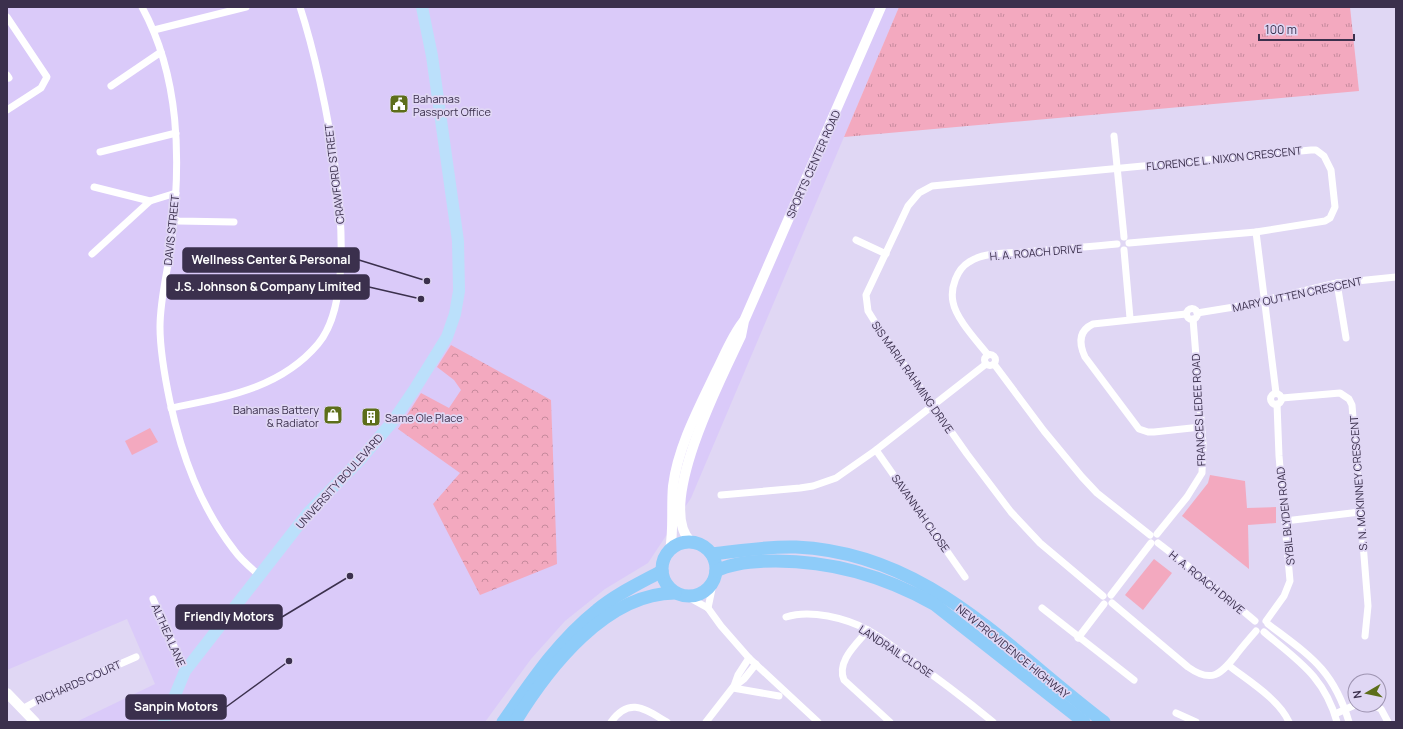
<svg xmlns="http://www.w3.org/2000/svg" width="1403" height="729" font-family="Manrope,sans-serif">
	<style>
		.built { fill: #dacaf9 }
		.grass { fill: url(#grass-tufts) }
		.forest { fill: url(#forest-crowns) }
		.park { fill: #f3a9bf }
		.lines { fill: none; stroke-linecap: round; stroke-linejoin: round }
		.street { stroke: #fff; stroke-width: 7 }
		.secondary { stroke: #fff; stroke-width: 10 }
		.primary { stroke: #bbe0fb; stroke-width: 12 }
		.highway { stroke: #8eccf9; stroke-width: 13 }
		.labels { text-anchor: middle; dominant-baseline: central; stroke-width: 3.5; stroke-linejoin: round; paint-order: stroke }
		.poi-label { font-size: 11px; fill: #3b304d; stroke: #e0d7f4; text-anchor: start }
		.street-label { font-size: 11px; fill: #3b304d; stroke: #e0d7f4 }
		.leader { fill: none; stroke: #3b304d; stroke-width: 1.5 }
		.callout-dot { fill: #3b304d; stroke: #e0d7f4; stroke-width: 1.5 }
		.callout { fill: #3b304d; stroke: #3b304d; stroke-width: 1.5 }
		.callout-label { font-size: 12px; text-anchor: middle; font-weight: bold; fill: #fff }
	</style>
	<defs>
		<pattern id="grass-tufts" width="24" height="20" patternUnits="userSpaceOnUse"><rect width="24" height="20" fill="#f3a9bf"/><path d="M3 7l-1-3M5 7V3M7 7l1-3M15 17l-1-3M17 17v-4M19 17l1-3" fill="none" stroke="#c68a9d"/></pattern>
		<pattern id="forest-crowns" width="20" height="18" patternUnits="userSpaceOnUse"><rect width="20" height="18" fill="#f3a9bf"/><path d="M2 6a3 3 0 1 1 6 0M12 15a3 3 0 1 1 6 0" fill="none" stroke="#c68a9d"/></pattern>
	</defs>
	<rect width="100%" height="100%" fill="#e0d7f4"/>
	<path class="built" d="M7,7H899L691,498L648,563L605,589L565,621L531,659L485,722H76L155,684L127,619L7,670Z"/>
	<path class="grass" d="M899,7H1350L1359,91L844,137Z"/>
	<path class="forest" d="M451,345L551,400L557,564L480,595L433,504L460,473L398,429L421,393L449,408L461,390L454,380L437,367Z"/>
	<g class="park">
		<path d="M150,428L158,442L132,455L125,441Z"/>
		<path d="M1210,475L1245,481L1247,508L1276,507V523L1248,525L1249,569L1182,516L1208,483Z"/>
		<path d="M1154,559L1172,573L1143,610L1125,595Z"/>
	</g>
	<g class="lines">
		<g class="street">
			<path d="M142,7C180,77 181,159 172,237C169,267 160,296 160,327C160,352 165,378 170,402C182,456 200,506 234,550C241,560 251,568 260,576"/>
			<path d="M7,17L47,77L41,88L7,110"/>
			<path d="M154,30L246,7"/>
			<path d="M7,75L9,78"/>
			<path d="M111,86L161,52"/>
			<path d="M1114,136L1124,237"/>
			<path d="M100,152L176,133"/>
			<path d="M94,187L150,201"/>
			<path d="M174,219L178,221L234,222"/>
			<path d="M1256,232L1276,393"/>
			<path d="M856,240L886,254"/>
			<path d="M1124,250L1130,318"/>
			<path d="M92,254L150,201L176,193"/>
			<path d="M1337,283L1346,338"/>
			<path d="M253,284L337,289"/>
			<circle cx="1192" cy="314" r="5.5"/>
			<path d="M1197,313L1234,307L1337,283L1396,277"/>
			<path d="M1186,314L1093,324C1078,331 1079,344 1085,357L1139,429L1148,432H1154L1201,427"/>
			<circle cx="990" cy="360" r="5.5"/>
			<path d="M988,355C977,341 956,319 953,302C950,288 957,269 969,262C984,252 1008,253 1026,252C1056,249 1086,247 1117,244"/>
			<path d="M994,364L1044,431L1082,477L1097,493L1150,535"/>
			<circle cx="1276" cy="399" r="5.5"/>
			<path d="M1282,398L1340,393L1349,399L1352,405L1368,606L1365,636"/>
			<path d="M171,408C225,397 280,389 318,344C369,284 323,77 300,7"/>
			<path d="M876,450L965,577"/>
			<path d="M721,495L800,488L813,486L836,478L876,450L986,364"/>
			<path d="M1285,521L1360,512"/>
			<path d="M1157,534L1187,497L1202,473L1203,444L1193,319"/>
			<path d="M1158,543L1205,579L1255,621"/>
			<path d="M1111,595L1151,543"/>
			<path d="M1103,596L1040,543L1011,512L967,454L883,335L868,311L866,295L908,206L919,193L932,186L1311,150H1316L1324,156L1331,170L1335,207L1330,218L1325,221L1256,232L1129,243"/>
			<path d="M688,597L708,608L721,626L749,658L818,722"/>
			<path d="M153,599L185,671"/>
			<path d="M1112,603L1188,667C1212,684 1221,674 1236,655C1242,647 1249,639 1256,631"/>
			<path d="M708,608L713,584"/>
			<path d="M1042,608L1134,680"/>
			<path d="M786,617C810,609 846,618 868,630C881,637 893,647 906,656C936,677 965,699 993,722"/>
			<path d="M1266,621L1284,596L1290,581L1279,456L1277,404"/>
			<path d="M1268,624C1310,656 1333,669 1349,722"/>
			<path d="M868,630C857,644 836,661 844,680L890,722"/>
			<path d="M1264,632C1298,661 1324,676 1337,722"/>
			<path d="M1078,638L1104,604"/>
			<path d="M1228,665C1247,680 1279,699 1289,722"/>
			<path d="M735,686L744,679L756,664"/>
			<path d="M733,688L779,696"/>
			<path d="M1372,705L1381,709L1388,722"/>
			<path d="M22,709L42,698L136,657"/>
			<path d="M1176,713L1196,722"/>
			<path d="M1335,714L1355,705"/>
			<path d="M611,722C630,696 646,710 667,722"/>
			<path d="M706,722L734,686L738,675L749,658"/>
		</g>
		<g class="secondary">
			<path d="M691,542C654,506 723,375 741,336L744,321L881,7"/>
			<path d="M670,550C674,529 671,508 673,486C678,446 700,406 717,370C725,354 732,336 743,322"/>
			<path d="M7,693L35,722"/>
		</g>
		<path class="primary" d="M164,722L185,671L308,513L359,461L393,421L416,387L447,337L455,314L459,291L458,241L432,56L422,7"/>
		<g class="highway">
			<circle cx="689" cy="569" r="27"/>
			<path d="M712,554C740,551 768,546 796,547C928,553 1006,648 1104,722"/>
			<path d="M716,571C734,562 756,561 776,561C833,561 884,576 934,604L1084,722"/>
			<path d="M503,722C531,682 558,641 597,610C616,594 640,583 662,571"/>
			<path d="M515,722C548,668 606,593 675,593"/>
		</g>
	</g>
	<defs>
		<g id="civic-square" transform="scale(1)"><rect x="-9" y="-9" width="18" height="18" rx="4" fill="#5d6e1a" stroke="#e0d7f4"/><path d="M-.6-6.5H3V-4.5H.6V-3L4-1V1h2V6H-6V1h2V-1L-.6-3ZM-1.2 2.5V6h2.4V2.5Z" fill="#fff"/></g>
		<g id="shop-square" transform="scale(1)"><rect x="-9" y="-9" width="18" height="18" rx="4" fill="#5d6e1a" stroke="#e0d7f4"/><path d="M-5-2.5h2.3a2.7 3.5 0 0 1 5.4 0H5L5.5 6h-11ZM-1.5-2.5h3a1.5 2.3 0 0 0-3 0Z" fill="#fff"/></g>
		<g id="building-square" transform="scale(1)"><rect x="-9" y="-9" width="18" height="18" rx="4" fill="#5d6e1a" stroke="#e0d7f4"/><path d="M-4-6H4V6H1V3H-1V6H-4ZM-2.5-4.3h1.7v1.8h-1.7ZM.8-4.3h1.7v1.8H.8ZM-2.5-1h1.7V.8h-1.7ZM.8-1h1.7V.8H.8Z" fill="#fff"/></g>
	</defs>
	<g fill-rule="evenodd">
		<use href="#civic-square" x="399" y="104"/>
		<use href="#shop-square" x="333" y="415"/>
		<use href="#building-square" x="371" y="417"/>
	</g>
	<g class="labels">
		<g class="poi-label">
			<text x="413" y="98">Bahamas<tspan x="413" dy="13">Passport Office</tspan></text>
			<text x="319" y="409" text-anchor="end">Bahamas Battery<tspan x="319" dy="13">&amp; Radiator</tspan></text>
			<text x="385" y="417">Same Ole Place</text>
		</g>
		<g class="street-label">
			<text transform="translate(1224 158) rotate(-6)">FLORENCE L. NIXON CRESCENT</text>
			<text transform="translate(813 164) rotate(-66)">SPORTS CENTER ROAD</text>
			<text transform="translate(334 174) rotate(-97)">CRAWFORD STREET</text>
			<text transform="translate(171 230) rotate(-84)">DAVIS STREET</text>
			<text transform="translate(1036 252) rotate(-5)">H. A. ROACH DRIVE</text>
			<text transform="translate(1297 294) rotate(-12)">MARY OUTTEN CRESCENT</text>
			<text transform="translate(913 377) rotate(55)">SIS MARIA RAHMING DRIVE</text>
			<text transform="translate(1198 410) rotate(-93)">FRANCES LEDEE ROAD</text>
			<text transform="translate(339 481) rotate(-48)">UNIVERSITY BOULEVARD</text>
			<text transform="translate(1358 483) rotate(-94)">S. N. MCKINNEY CRESCENT</text>
			<text transform="translate(921 513) rotate(55)">SAVANNAH CLOSE</text>
			<text transform="translate(1285 516) rotate(-96)">SYBIL BLYDEN ROAD</text>
			<text transform="translate(1207 582) rotate(39)">H. A. ROACH DRIVE</text>
			<text transform="translate(169 635) rotate(66)">ALTHEA LANE</text>
			<text transform="translate(896 651) rotate(33)">LANDRAIL CLOSE</text>
			<text transform="translate(1013 651) rotate(39)">NEW PROVIDENCE HIGHWAY</text>
			<text transform="translate(78 682) rotate(-24)">RICHARDS COURT</text>
		</g>
	</g>
	<path class="leader" d="M427 281L359 260M421 299L369 287M350 576L282 617M289 661L226 707"/>
	<g class="callout-dot">
		<circle cx="427" cy="281" r="4"/>
		<circle cx="421" cy="299" r="4"/>
		<circle cx="350" cy="576" r="4"/>
		<circle cx="289" cy="661" r="4"/>
	</g>
	<g class="callout">
		<rect x="183" y="248" width="176" height="24" rx="4"/>
		<rect x="167" y="275" width="202" height="24" rx="4"/>
		<rect x="176" y="605" width="106" height="24" rx="4"/>
		<rect x="126" y="695" width="100" height="24" rx="4"/>
	</g>
	<g class="callout-label">
		<text x="271" y="264">Wellness Center &amp; Personal</text>
		<text x="268" y="291">J.S. Johnson &amp; Company Limited</text>
		<text x="229" y="621">Friendly Motors</text>
		<text x="176" y="711">Sanpin Motors</text>
	</g>
	<rect width="1403" height="729" fill="none" stroke="#3b304d" stroke-width="16"/>
	<g transform="translate(1367 693) rotate(261)"><circle r="19" fill="#e0d7f4" stroke="#9e94b1"/>
	<path d="M0-3L7 15L0 10L-7 15Z" fill="#5d6e1a"/>
	<text y="-6" font-size="11" font-weight="bold" text-anchor="middle" fill="#3b304d">N</text>
	</g>
	<path d="M1259 34v6h95v-6" fill="none" stroke="#3b304d" stroke-width="2"/>
	<text x="1265" y="34" font-size="12" fill="#3b304d" stroke="#e0d7f4" stroke-width="3" paint-order="stroke">100 m</text>
</svg>
